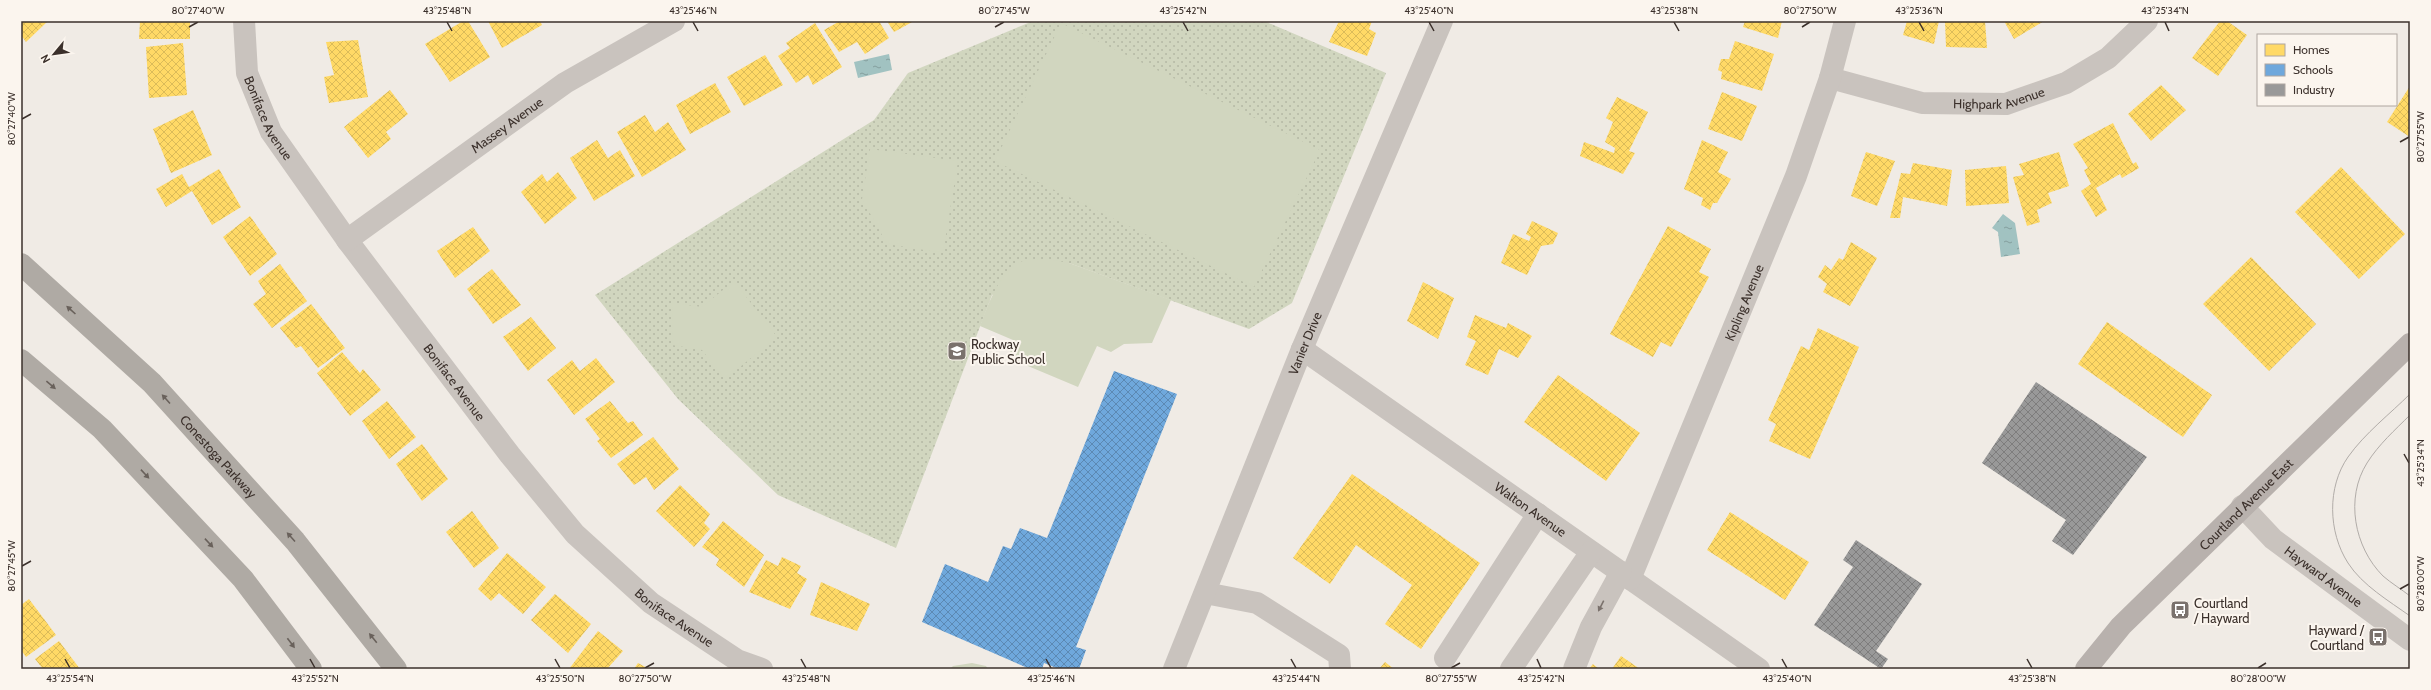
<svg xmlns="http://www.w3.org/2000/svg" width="2431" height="690" font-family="Cabin,sans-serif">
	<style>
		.grass { fill: url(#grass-dots) }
		.park { fill: #d1d6bf }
		.water { fill: url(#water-ripples) }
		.homes { fill: url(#homes-cross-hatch) }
		.schools { fill: url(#schools-cross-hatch) }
		.industry { fill: url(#industry-cross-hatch) }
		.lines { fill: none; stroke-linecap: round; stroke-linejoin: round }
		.minor { stroke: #c9c3be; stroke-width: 22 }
		.major { stroke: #b8b1ad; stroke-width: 22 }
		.highway { stroke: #afaaa4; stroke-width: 22 }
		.tram { stroke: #b1aca8; stroke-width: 1 }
		.oneway { fill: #69615b }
		.oneway2 { fill: #7b726d }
		.ticks { fill: none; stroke: #3b302b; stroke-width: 1.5 }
		.labels { text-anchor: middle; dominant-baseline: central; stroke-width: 4; stroke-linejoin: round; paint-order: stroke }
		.street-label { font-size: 13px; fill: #3b302b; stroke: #fbf5ee }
		.poi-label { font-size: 13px; fill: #3b302b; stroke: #fbf5ee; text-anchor: start }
		.neatline { fill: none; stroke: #3b302b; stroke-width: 1.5 }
		.ticks-label { font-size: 10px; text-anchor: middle; fill: #3b302b }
	</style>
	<defs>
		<pattern id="grass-dots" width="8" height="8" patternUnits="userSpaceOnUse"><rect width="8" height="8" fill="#d1d6bf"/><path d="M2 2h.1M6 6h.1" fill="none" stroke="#b4b8a4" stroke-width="1.8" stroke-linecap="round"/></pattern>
		<pattern id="water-ripples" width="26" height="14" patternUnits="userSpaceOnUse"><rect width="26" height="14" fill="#a1c2c1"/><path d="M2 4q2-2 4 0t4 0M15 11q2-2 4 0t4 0" fill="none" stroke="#849e9d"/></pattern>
		<pattern id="homes-cross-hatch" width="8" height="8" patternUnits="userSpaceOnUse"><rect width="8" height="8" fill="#ffd966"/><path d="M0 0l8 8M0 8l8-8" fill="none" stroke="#dbbb59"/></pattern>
		<pattern id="schools-cross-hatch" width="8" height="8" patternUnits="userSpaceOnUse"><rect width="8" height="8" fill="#6fa8dc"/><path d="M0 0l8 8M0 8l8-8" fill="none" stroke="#5c89b3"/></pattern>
		<pattern id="industry-cross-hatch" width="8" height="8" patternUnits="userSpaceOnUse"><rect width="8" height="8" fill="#999"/><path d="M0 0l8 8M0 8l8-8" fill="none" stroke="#7e7d7d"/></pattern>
	</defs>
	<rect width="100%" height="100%" fill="#f0ebe5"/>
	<path class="grass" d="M1033,21H1264L1386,73L1292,303L1249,329L1069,263L992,295L896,548L778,495L678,399L595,295L874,120L908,73Z"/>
	<g class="park">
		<path d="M1061,23L1320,150L1254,287L995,161Z"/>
		<path d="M870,149L958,161L943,253L887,244L862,199Z"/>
		<path d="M1048,259L1069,263L1171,300L1152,343L1124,344L1111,352L1097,346L1078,387L1009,358L1013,340L980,326C988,305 1001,266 1026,260C1033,259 1041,259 1048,259Z"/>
		<path d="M734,281L777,337L725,379L702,350L672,345L673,303L702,307Z"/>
		<path d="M972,663L986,666L988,669H950L953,666Z"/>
	</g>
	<g class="water">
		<path d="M889,54L892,70L858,78L854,62Z"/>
		<path d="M2003,214L2015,223L2020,254L2001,257L1998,232L1992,228Z"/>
	</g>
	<g class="homes">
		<path d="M21,21H48L26,42L21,35Z"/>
		<path d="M140,21H190V39H139Z"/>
		<path d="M463,21H468L490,57L450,82L425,44Z"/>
		<path d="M488,21H540L542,25L502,48Z"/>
		<path d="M840,21H879L889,38L865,54L857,42L839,52L824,30Z"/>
		<path d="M887,21H914L894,32Z"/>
		<path d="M1339,21H1372L1369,29L1376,33L1367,56L1329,42Z"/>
		<path d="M1745,21H1782L1778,38L1743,27Z"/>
		<path d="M1907,21H1939L1934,44L1903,35Z"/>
		<path d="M1945,21H1985L1987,48L1946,47Z"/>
		<path d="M2004,21H2044L2014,39Z"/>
		<path d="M2220,21H2227L2247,35L2218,76L2192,58Z"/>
		<path d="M815,23L842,67L813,85L808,75L796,83L778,56L790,48L786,43Z"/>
		<path d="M358,40L368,97L329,103L324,77L334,75L326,42Z"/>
		<path d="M1735,41L1774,54L1762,91L1721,79L1722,72L1718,70L1721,59H1729Z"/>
		<path d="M183,43L187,95L149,98L146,47Z"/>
		<path d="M765,55L783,85L744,106L727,77Z"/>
		<path d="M715,83L731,112L690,134L676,105Z"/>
		<path d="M2161,85L2186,110L2151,141L2128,114Z"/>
		<path d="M2410,86V137L2387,122Z"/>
		<path d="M390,90L408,114L386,132L391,139L368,158L344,127Z"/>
		<path d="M1722,92L1757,106L1742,141L1708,129Z"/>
		<path d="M1617,97L1648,112L1629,151L1635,153L1623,174L1580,156L1584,142L1614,153L1615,148L1605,142L1613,122L1606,118Z"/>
		<path d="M193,110L212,155L171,173L153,129Z"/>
		<path d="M645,115L655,132L668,122L686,150L642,177L617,132Z"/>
		<path d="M2113,123L2133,164L2136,162L2139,168L2122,178L2120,174L2096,188L2107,210L2096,217L2081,191L2091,184L2084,170L2088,168L2073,144Z"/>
		<path d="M597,140L608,158L620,150L635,176L594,201L570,158Z"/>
		<path d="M1702,140L1728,152L1718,172L1731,179L1717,203H1713L1710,210L1701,205L1703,198L1684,189Z"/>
		<path d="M1866,152L1895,161L1877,206L1851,196Z"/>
		<path d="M2059,152L2069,186L2048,193L2052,203L2037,210L2040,222L2027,226L2013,177L2024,175L2019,164Z"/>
		<path d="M1913,163L1952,170L1947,206L1903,197L1900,218H1890L1901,173L1910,174Z"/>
		<path d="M2006,166L2009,203L1966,206L1965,170Z"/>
		<path d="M2341,167L2405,234L2359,279L2295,212Z"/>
		<path d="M219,169L241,207L212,225L192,191L166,207L156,189L182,174L189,187Z"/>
		<path d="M558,172L577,198L545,224L521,192L542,174L547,182Z"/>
		<path d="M250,216L277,254L250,276L223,237Z"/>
		<path d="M1532,221L1558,233L1553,244L1541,246L1527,275L1501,263L1513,234L1529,241L1531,237L1526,234Z"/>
		<path d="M1668,226L1711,249L1699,272L1709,277L1671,347L1661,342L1653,357L1610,334Z"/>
		<path d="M473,227L490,251L455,278L437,251Z"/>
		<path d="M1851,242L1877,258L1850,306L1823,292L1827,284L1818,277L1825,265L1831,270L1839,258L1843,260Z"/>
		<path d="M2251,257L2316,324L2269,371L2203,304Z"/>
		<path d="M280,264L307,301L272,328L253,304L266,294L258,281Z"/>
		<path d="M492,269L521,305L493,324L467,289Z"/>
		<path d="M1423,282L1454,298L1438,339L1407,321Z"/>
		<path d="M311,304L345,348L318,368L301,346L296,348L280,328Z"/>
		<path d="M1475,315L1506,328L1508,323L1532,336L1518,358L1499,349L1488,375L1465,365L1476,341L1467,337Z"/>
		<path d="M531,317L556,348L528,371L503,337Z"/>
		<path d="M2107,322L2212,395L2183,437L2078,364Z"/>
		<path d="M1818,328L1859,347L1810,459L1769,441L1776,424L1768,420L1801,346L1809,350Z"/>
		<path d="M342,352L360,373L363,369L381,390L350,416L317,373Z"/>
		<path d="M596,358L615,382L574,415L547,380L572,360L580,371Z"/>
		<path d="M1558,375L1640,433L1606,481L1524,422Z"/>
		<path d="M387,401L416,437L389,459L362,421Z"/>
		<path d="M610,401L628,423L633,421L643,435L611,458L597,441L600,439L585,419Z"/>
		<path d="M653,437L679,469L654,490L646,477L634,485L617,464Z"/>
		<path d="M422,444L448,479L422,501L396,464Z"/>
		<path d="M1352,474L1480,563L1421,649L1385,624L1412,585L1356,545L1330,584L1293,558Z"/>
		<path d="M680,485L710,514L704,523L710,529L694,547L656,511Z"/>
		<path d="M472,511L499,548L474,568L446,532Z"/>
		<path d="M1730,512L1809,562L1785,600L1707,550Z"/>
		<path d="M723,521L764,555L744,587L716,565L719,559L702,547Z"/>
		<path d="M507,553L546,587L523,614L499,593L491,601L478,589Z"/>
		<path d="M782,557L801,566L797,573L807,579L790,609L749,592L766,560L778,566Z"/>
		<path d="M821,582L870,604L857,631L810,615Z"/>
		<path d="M555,594L591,624L568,653L531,620Z"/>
		<path d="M29,599L56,635L26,657L21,650V605Z"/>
		<path d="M598,631L623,651L607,669H569Z"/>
		<path d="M59,641L80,669H43L35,659Z"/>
		<path d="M1621,656L1640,669H1612Z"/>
		<path d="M1385,662L1394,669H1379Z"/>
		<path d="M638,663L649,669H634Z"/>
		<path d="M1593,664L1599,669H1589Z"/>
	</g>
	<path class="schools" d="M1114,371L1177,394L1076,647L1086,650L1079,669H1059L1044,663L1042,669H1030L922,622L945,564L988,582L1003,546L1011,549L1020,528L1047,538Z"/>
	<g class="industry">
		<path d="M2036,382L2147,457L2073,555L2052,541L2066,520L1982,463Z"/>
		<path d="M1856,540L1922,584L1876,651L1888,659L1881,669L1814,625L1853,567L1843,560Z"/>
	</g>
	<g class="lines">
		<g class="minor">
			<path id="s1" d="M244,21L247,73L271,132L347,240L510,455L575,534L651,603L737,660L762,669"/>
			<path id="s2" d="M1830,78L1922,103L2006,104L2066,83L2108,58L2147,21"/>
			<path id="s3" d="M347,240L565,83L674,21"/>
			<path id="s4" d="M1302,349L1759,669"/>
			<path id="s5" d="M2242,506L2273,539L2410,640"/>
			<path id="s6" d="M1630,579L1796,176L1830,78L1845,21"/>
			<path d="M1205,593L1257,603L1339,655L1340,669"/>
			<path d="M1445,658L1538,514"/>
			<path id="s7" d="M1174,669L1302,349L1442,21"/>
			<path d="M1511,669L1591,552"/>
			<path d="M1574,669L1591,627L1621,572"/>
		</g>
		<path class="major" id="s8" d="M2086,669L2121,626L2410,344"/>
		<g class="highway">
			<path id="s9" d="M21,264L152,383L295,541L396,669"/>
			<path d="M21,360L102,429L243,579L311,669"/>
		</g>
		<g class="tram">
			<path d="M2410,394C2390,414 2365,433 2348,457C2327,487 2328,532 2348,563C2362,585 2389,601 2410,616"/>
			<path d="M2410,415C2395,430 2379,444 2367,463C2345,498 2354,547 2383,576C2391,583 2401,589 2410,596"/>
		</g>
	</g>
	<defs><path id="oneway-solid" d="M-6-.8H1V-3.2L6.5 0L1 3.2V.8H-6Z"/></defs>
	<g class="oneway">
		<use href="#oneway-solid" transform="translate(71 310) rotate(-138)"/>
		<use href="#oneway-solid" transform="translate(51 385) rotate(40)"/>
		<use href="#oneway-solid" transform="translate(166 399) rotate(-132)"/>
		<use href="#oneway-solid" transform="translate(145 474) rotate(47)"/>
		<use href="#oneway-solid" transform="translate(291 537) rotate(-132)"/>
		<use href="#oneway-solid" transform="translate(209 543) rotate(47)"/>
		<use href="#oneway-solid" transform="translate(373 638) rotate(-129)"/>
		<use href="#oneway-solid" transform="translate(291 643) rotate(53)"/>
	</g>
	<use class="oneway2" href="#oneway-solid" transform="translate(1601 606) rotate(117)"/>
	<path class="ticks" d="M447,22L452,31M693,22L698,31M1183,22L1188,31M1429,22L1434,31M1674,22L1679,31M1919,22L1924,31M2165,22L2169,31M189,27L198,22M995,27L1004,22M1802,27L1810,22M22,119L31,114M2400,142L2409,137M2404,454L2409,463M22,566L31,561M2400,589L2409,584M65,659L70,668M310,659L315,668M555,659L560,668M801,659L806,668M1046,659L1051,668M1291,659L1296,668M1537,659L1541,668M1782,659L1787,668M2027,659L2032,668M645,668L654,663M1451,668L1460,663M2258,668L2266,663"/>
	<defs>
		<g id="school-square" transform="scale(1)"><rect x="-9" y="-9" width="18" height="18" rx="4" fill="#7a716c" stroke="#fbf5ee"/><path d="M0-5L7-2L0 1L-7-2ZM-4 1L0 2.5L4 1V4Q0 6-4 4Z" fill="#fff"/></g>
		<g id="bus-square" transform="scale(1)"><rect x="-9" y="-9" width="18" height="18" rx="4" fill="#7a716c" stroke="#fbf5ee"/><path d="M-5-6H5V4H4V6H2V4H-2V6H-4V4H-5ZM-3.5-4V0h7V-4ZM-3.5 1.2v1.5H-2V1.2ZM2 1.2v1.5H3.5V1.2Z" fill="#fff"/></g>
	</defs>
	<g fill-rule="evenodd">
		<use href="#school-square" x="957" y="351"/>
		<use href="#bus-square" x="2180" y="610"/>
		<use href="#bus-square" x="2378" y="637"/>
	</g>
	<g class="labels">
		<g class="street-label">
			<text stroke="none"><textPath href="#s2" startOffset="173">Highpark Avenue</textPath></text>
			<text stroke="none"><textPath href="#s1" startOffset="102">Boniface Avenue</textPath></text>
			<text stroke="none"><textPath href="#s3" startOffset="197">Massey Avenue</textPath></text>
			<text stroke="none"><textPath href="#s6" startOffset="299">Kipling Avenue</textPath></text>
			<text stroke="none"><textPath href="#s7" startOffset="351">Vanier Drive</textPath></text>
			<text stroke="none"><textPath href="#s1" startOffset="426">Boniface Avenue</textPath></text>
			<text stroke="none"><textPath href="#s9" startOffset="276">Conestoga Parkway</textPath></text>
			<text stroke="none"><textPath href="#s8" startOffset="230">Courtland Avenue East</textPath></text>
			<text stroke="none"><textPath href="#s4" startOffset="279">Walton Avenue</textPath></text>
			<text stroke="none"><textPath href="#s5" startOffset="108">Hayward Avenue</textPath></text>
			<text stroke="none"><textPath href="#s1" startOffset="750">Boniface Avenue</textPath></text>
		</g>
		<g class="poi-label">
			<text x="971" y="344">Rockway<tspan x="971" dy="15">Public School</tspan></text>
			<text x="2194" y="603">Courtland<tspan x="2194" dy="15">/ Hayward</tspan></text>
			<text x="2364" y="630" text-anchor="end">Hayward /<tspan x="2364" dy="15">Courtland</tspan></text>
		</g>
	</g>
	<rect width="2431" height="690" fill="none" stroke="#fbf5ee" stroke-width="44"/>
	<rect x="2257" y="34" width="140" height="72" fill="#fbf5ee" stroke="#aea6a0"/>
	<rect x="2265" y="44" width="20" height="12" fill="#ffd966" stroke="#aea6a0"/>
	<text x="2293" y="54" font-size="12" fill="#3b302b">Homes</text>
	<rect x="2265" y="64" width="20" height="12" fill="#6fa8dc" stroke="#aea6a0"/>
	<text x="2293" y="74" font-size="12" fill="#3b302b">Schools</text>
	<rect x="2265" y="84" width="20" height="12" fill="#999999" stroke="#aea6a0"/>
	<text x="2293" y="94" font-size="12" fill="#3b302b">Industry</text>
	<g transform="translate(54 54) rotate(241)" stroke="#fbf5ee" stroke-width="3" paint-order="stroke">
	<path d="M0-3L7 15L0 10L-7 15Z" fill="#3b302b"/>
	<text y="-6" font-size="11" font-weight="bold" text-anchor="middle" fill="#3b302b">N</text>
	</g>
	<rect x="22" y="22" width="2387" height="646" class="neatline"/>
	<g class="ticks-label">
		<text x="198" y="14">80°27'40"W</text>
		<text x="447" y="14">43°25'48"N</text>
		<text x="693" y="14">43°25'46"N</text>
		<text x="1004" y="14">80°27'45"W</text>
		<text x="1183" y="14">43°25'42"N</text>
		<text x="1429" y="14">43°25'40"N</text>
		<text x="1674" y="14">43°25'38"N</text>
		<text x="1810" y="14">80°27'50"W</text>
		<text x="1919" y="14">43°25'36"N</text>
		<text x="2165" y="14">43°25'34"N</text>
		<text transform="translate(11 119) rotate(-90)" y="4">80°27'40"W</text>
		<text transform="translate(2420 137) rotate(-90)" y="4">80°27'55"W</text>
		<text transform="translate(2420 463) rotate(-90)" y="4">43°25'34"N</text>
		<text transform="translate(11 566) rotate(-90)" y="4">80°27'45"W</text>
		<text transform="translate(2420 584) rotate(-90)" y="4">80°28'00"W</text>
		<text x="70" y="682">43°25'54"N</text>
		<text x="315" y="682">43°25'52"N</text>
		<text x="560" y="682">43°25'50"N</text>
		<text x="645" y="682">80°27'50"W</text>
		<text x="806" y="682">43°25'48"N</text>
		<text x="1051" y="682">43°25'46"N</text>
		<text x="1296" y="682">43°25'44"N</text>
		<text x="1451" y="682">80°27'55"W</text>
		<text x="1541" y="682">43°25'42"N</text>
		<text x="1787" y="682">43°25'40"N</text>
		<text x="2032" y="682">43°25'38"N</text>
		<text x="2258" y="682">80°28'00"W</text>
	</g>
</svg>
